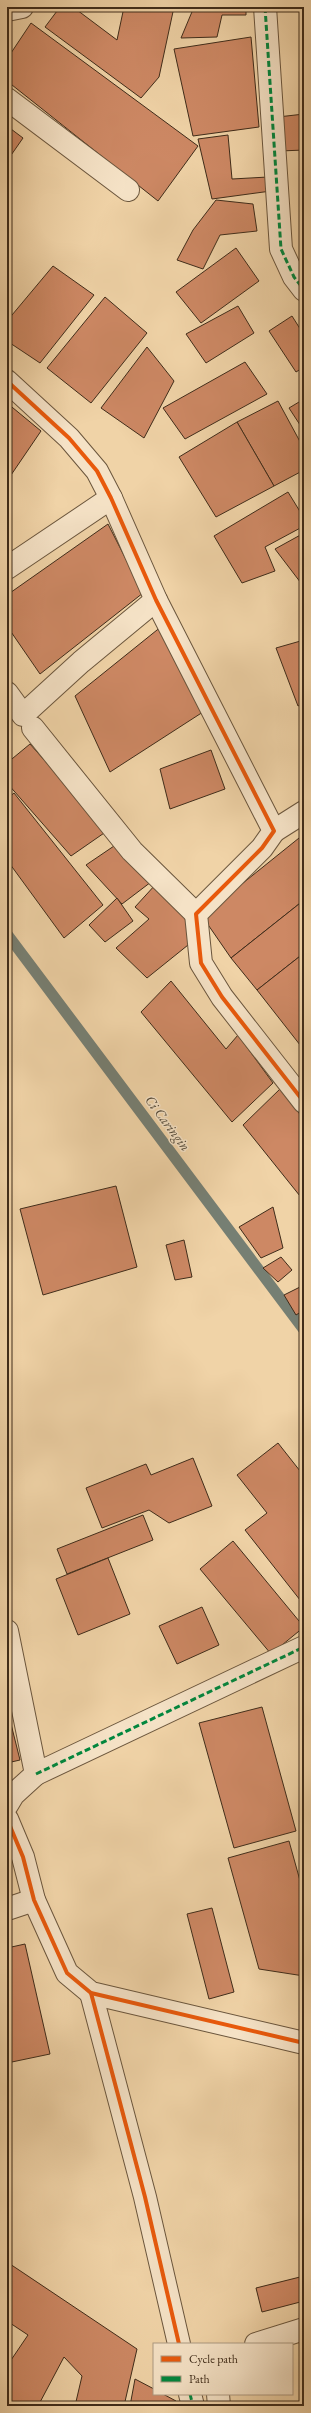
<svg xmlns="http://www.w3.org/2000/svg" width="311" height="2413" font-family="'EB Garamond',serif">
	<style>
		.lines { fill: none; stroke-linecap: round; stroke-linejoin: round }
		.stream { stroke: #767f73; stroke-width: 11 }
		.building { fill: #cd8864; stroke: #3f2c1a }
		.minor-casing { stroke: #6b563d; stroke-width: 24 }
		.minor { stroke: #f5e2c6; stroke-width: 22 }
		.quiet { stroke: #00873e; stroke-width: 3; stroke-dasharray: 6 3; stroke-linecap: butt }
		.cycleway-casing { stroke: #f5e2c6; stroke-width: 6 }
		.cycleway { stroke: #e8590c; stroke-width: 4 }
		.labels { text-anchor: middle; dominant-baseline: central; stroke-width: 3; stroke-linejoin: round; paint-order: stroke }
		.water-label { font-size: 14px; font-style: italic; fill: #514838; stroke: #f5e2c6 }
	</style>
	<rect width="100%" height="100%" fill="#f0d3a7"/>
	<filter id="stains"><feTurbulence type="fractalNoise" baseFrequency=".005" numOctaves="4"/><feColorMatrix values="0 0 0 0 .2 0 0 0 0 .09 0 0 0 0 .02 0 0 0 .5 -.17"/></filter>
	<radialGradient id="worn" r=".72"><stop offset=".6" stop-color="#630" stop-opacity="0"/><stop offset="1" stop-color="#630" stop-opacity=".3"/></radialGradient>
	<g class="lines">
		<path class="stream" d="M7,934L304,1330"/>
	</g>
	<g class="building">
		<path d="M60,7H73L117,40L124,7H174L159,77L141,98L45,27Z"/>
		<path d="M194,7H246V15H222L217,37L181,38Z"/>
		<path d="M31,23L198,146L158,201L7,81V59Z"/>
		<path d="M251,37L259,127L193,136L174,49Z"/>
		<path d="M304,114V150L280,151L278,117Z"/>
		<path d="M7,126L23,138L7,161Z"/>
		<path d="M228,135L232,179L268,177L271,191L212,199L198,139Z"/>
		<path d="M216,200L253,204L257,231L220,235L203,269L177,260L193,230Z"/>
		<path d="M236,248L259,281L201,323L176,292Z"/>
		<path d="M53,266L94,295L40,363L7,341V321Z"/>
		<path d="M105,297L147,333L91,403L47,368Z"/>
		<path d="M238,306L254,333L206,363L186,334Z"/>
		<path d="M292,316L304,335V367L296,372L269,331Z"/>
		<path d="M147,347L174,381L144,438L101,408Z"/>
		<path d="M245,362L267,394L185,439L163,408Z"/>
		<path d="M304,399V431L289,408Z"/>
		<path d="M278,401L304,449V470L274,486L237,422Z"/>
		<path d="M7,403L41,431L9,478L7,476Z"/>
		<path d="M237,422L274,486L216,517L179,457Z"/>
		<path d="M288,492L304,518V526L265,547L275,571L242,583L214,536Z"/>
		<path d="M108,524L143,593L40,674L7,626V595Z"/>
		<path d="M304,533V587L275,549Z"/>
		<path d="M162,626L203,712L110,772L75,696Z"/>
		<path d="M304,640V703L298,706L276,648Z"/>
		<path d="M30,744L107,831L71,856L7,783V763Z"/>
		<path d="M211,750L225,789L170,809L160,769Z"/>
		<path d="M14,793L103,905L64,938L7,860V799Z"/>
		<path d="M304,834V900L231,958L202,916Z"/>
		<path d="M114,846L151,882L122,904L86,865Z"/>
		<path d="M156,884L191,918L193,941L147,978L116,948L149,919L135,907Z"/>
		<path d="M117,898L133,921L105,942L89,925Z"/>
		<path d="M304,900V953L257,990L231,958Z"/>
		<path d="M304,953V1050L257,990Z"/>
		<path d="M171,981L226,1049L238,1035L273,1083L232,1122L141,1012Z"/>
		<path d="M281,1088L304,1120V1193L300,1196L243,1125Z"/>
		<path d="M116,1186L137,1267L43,1295L20,1209Z"/>
		<path d="M273,1207L283,1248L261,1258L239,1227Z"/>
		<path d="M184,1240L192,1277L175,1280L166,1245Z"/>
		<path d="M281,1257L292,1270L278,1282L263,1268Z"/>
		<path d="M304,1285V1310L296,1315L284,1295Z"/>
		<path d="M278,1443L304,1476V1605L245,1530L267,1513L237,1475Z"/>
		<path d="M193,1458L212,1506L169,1523L149,1510L102,1528L86,1488L146,1464L151,1475Z"/>
		<path d="M143,1515L153,1540L67,1574L57,1549Z"/>
		<path d="M233,1541L304,1627L271,1654L200,1569Z"/>
		<path d="M108,1558L130,1614L78,1635L56,1579Z"/>
		<path d="M202,1607L219,1645L177,1664L159,1626Z"/>
		<path d="M262,1707L296,1831L234,1848L199,1723Z"/>
		<path d="M7,1708L20,1760L7,1763Z"/>
		<path d="M289,1841L304,1895V1976L259,1969L228,1858Z"/>
		<path d="M212,1908L234,1992L209,1999L187,1914Z"/>
		<path d="M25,1944L50,2054L7,2063V1948Z"/>
		<path d="M7,2262L137,2349L124,2406H75L82,2376L64,2357L38,2406H7V2366L28,2335L7,2321Z"/>
		<path d="M304,2276V2301L262,2312L256,2288Z"/>
		<path d="M135,2379L154,2389V2394H163L176,2401L178,2406H130Z"/>
	</g>
	<g class="lines">
		<g class="minor-casing">
			<g id="minor">
				<path d="M265,7L281,249L294,277L304,290"/>
				<path d="M7,10L22,7"/>
				<path d="M7,99L128,190"/>
				<path d="M7,381L69,438L97,471L111,498L156,600L274,831L262,848L196,914L201,963L222,997L304,1102"/>
				<path d="M7,568L111,498"/>
				<path d="M7,693L23,715L81,662L156,600"/>
				<path d="M33,728L132,851L196,914"/>
				<path d="M274,831L304,812"/>
				<path d="M7,1631L36,1774L13,1795L7,1805"/>
				<path d="M36,1774L304,1647"/>
				<path d="M7,1819L23,1857L34,1900L67,1973L91,1993L304,2043"/>
				<path d="M7,1909L34,1900"/>
				<path d="M91,1993L145,2197L179,2344"/>
				<path d="M256,2344L304,2329"/>
				<path d="M190,2394L193,2406"/>
				<path d="M218,2394L219,2406"/>
			</g>
		</g>
		<use href="#minor" class="minor"/>
		<g class="quiet">
			<path d="M265,7L281,249L294,277L304,290"/>
			<path d="M36,1774L304,1647"/>
			<path d="M190,2394L193,2406"/>
		</g>
		<g class="cycleway-casing">
			<g id="cycleway">
				<path d="M7,381L69,438L97,471L111,498L156,600L274,831L262,848L196,914L201,963L222,997L304,1102"/>
				<path d="M7,1819L23,1857L34,1900L67,1973L91,1993L304,2043"/>
				<path d="M91,1993L145,2197L179,2344"/>
			</g>
		</g>
		<use href="#cycleway" class="cycleway"/>
	</g>
	<g class="labels">
		<g class="water-label">
			<text transform="translate(168 1123) rotate(53)">Ci Caringin</text>
		</g>
	</g>
	<rect width="311" height="2413" fill="none" stroke="#f0d3a7" stroke-width="24"/>
	<rect x="8" y="8" width="295" height="2397" fill="none" stroke="#3f2c1a" stroke-width="2"/>
	<rect x="12" y="12" width="287" height="2389" fill="none" stroke="#3f2c1a"/>
	<rect x="153" y="2343" width="140" height="52" fill="#f5e2c6" stroke="#ac9981"/>
	<rect x="161" y="2356" width="20" height="6" fill="#e8590c" stroke="#ac9981"/>
	<text x="189" y="2363" font-size="12" fill="#3f2c1a">Cycle path</text>
	<rect x="161" y="2376" width="20" height="6" fill="#00873e" stroke="#ac9981"/>
	<text x="189" y="2383" font-size="12" fill="#3f2c1a">Path</text>
	<rect width="100%" height="100%" filter="url(#stains)"/>
	<rect width="100%" height="100%" fill="url(#worn)"/>
</svg>
